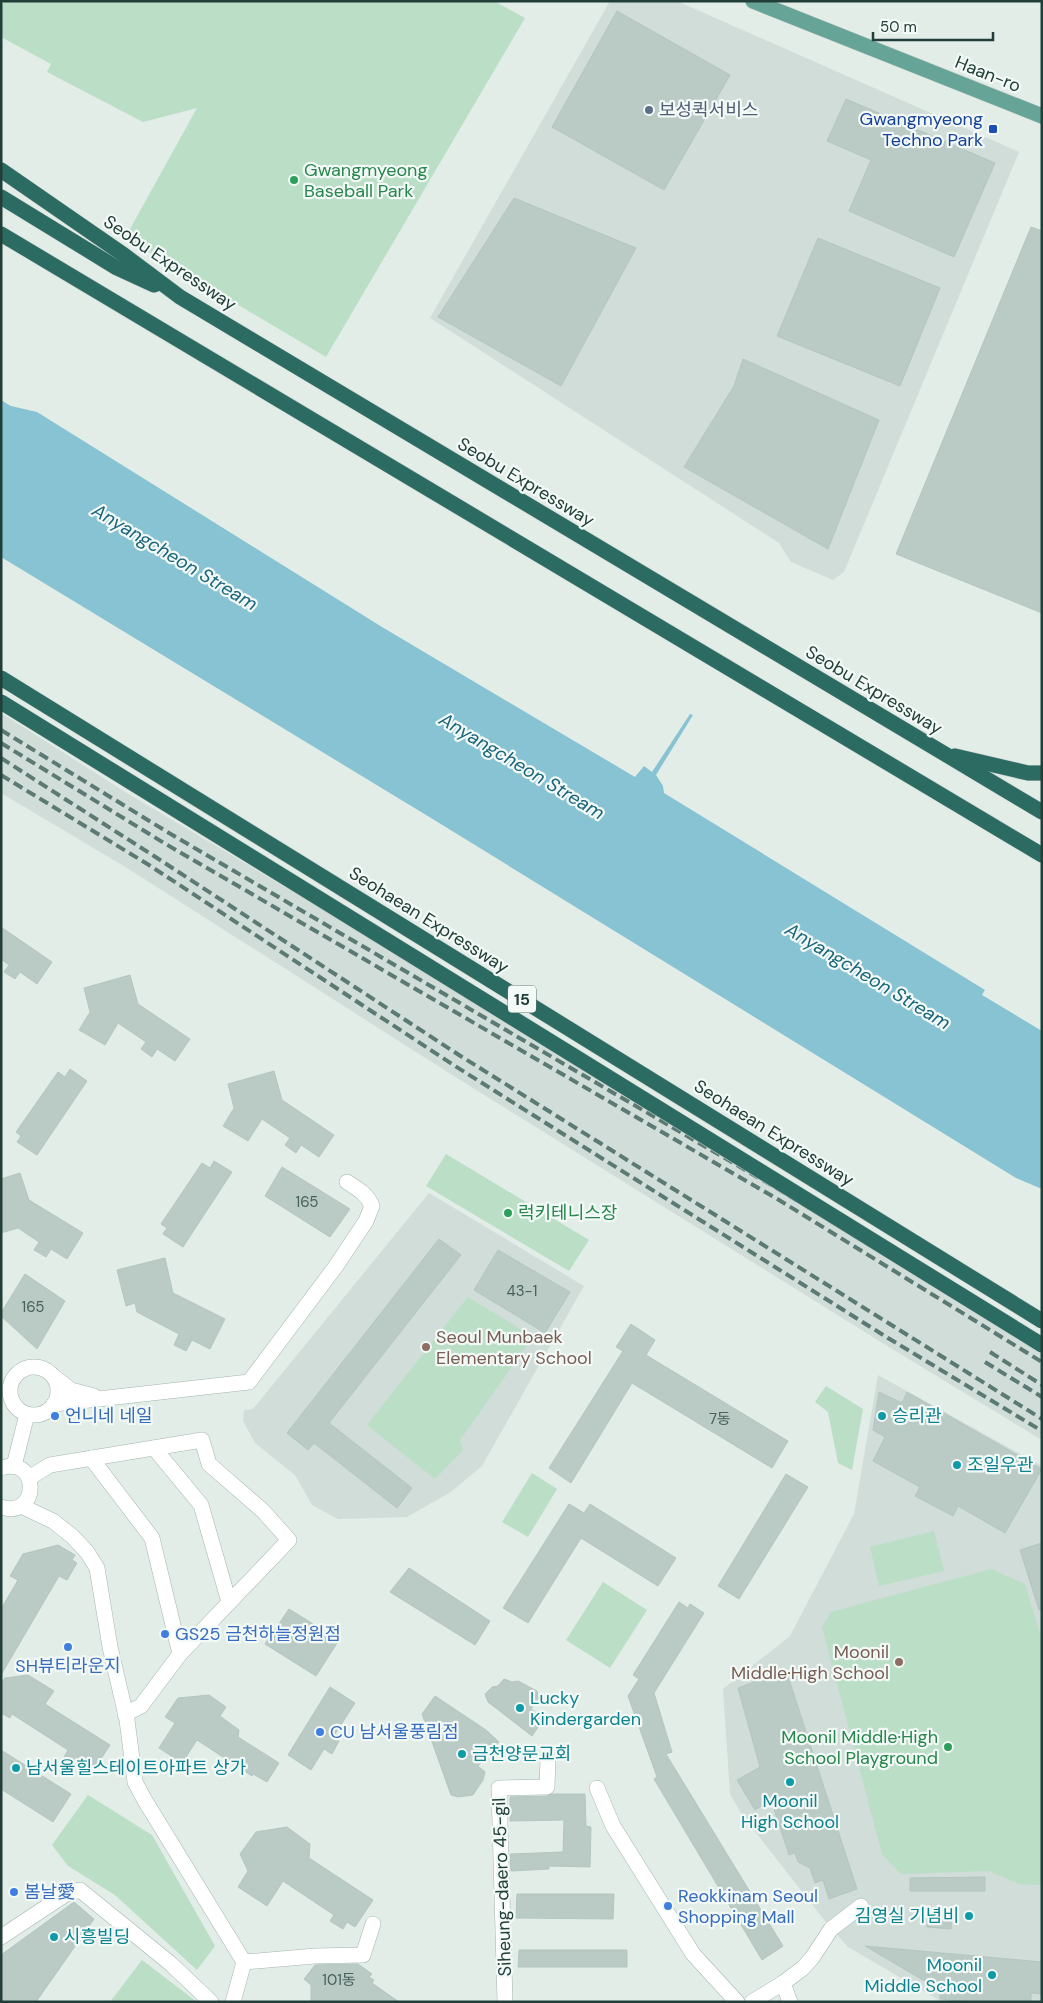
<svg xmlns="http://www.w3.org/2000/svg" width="1043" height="2003" font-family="'DM Sans','Noto Sans KR',sans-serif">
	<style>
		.built { fill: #d0ddd8 }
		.green { fill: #badec6 }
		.water { fill: #88c3d3 }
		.building { fill: #bacac5; stroke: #b4c6c0 }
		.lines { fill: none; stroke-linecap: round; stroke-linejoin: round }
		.minor-casing { stroke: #a4b5b0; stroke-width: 16 }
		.major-casing { stroke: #c1c9c7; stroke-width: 16 }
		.highway-casing { stroke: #c1c9c7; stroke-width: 16 }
		.minor { stroke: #fff; stroke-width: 15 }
		.major { stroke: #65a497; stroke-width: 15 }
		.highway { stroke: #2c6b62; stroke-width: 15 }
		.rail { stroke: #5c7a74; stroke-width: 4; stroke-dasharray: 10 5; stroke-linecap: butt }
		.highway-bridge-casing { stroke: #c1c9c7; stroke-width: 16; stroke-linecap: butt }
		.highway-bridge { stroke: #2c6b62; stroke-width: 15 }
		.service-dot { fill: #5c6f8a; stroke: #f3f9f6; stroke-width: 2 }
		.transit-dot { fill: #1a4fb4; stroke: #f3f9f6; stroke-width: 2 }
		.leisure-dot { fill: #2e9e5b; stroke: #f3f9f6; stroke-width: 2 }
		.education-dot { fill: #8d6e63; stroke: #f3f9f6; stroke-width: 2 }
		.shop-dot { fill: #3f7fe0; stroke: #f3f9f6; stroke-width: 2 }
		.culture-dot { fill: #0f9aa8; stroke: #f3f9f6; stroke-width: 2 }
		.labels { text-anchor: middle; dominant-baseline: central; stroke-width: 4.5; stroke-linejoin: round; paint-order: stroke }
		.number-label { font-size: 15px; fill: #47615b }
		.shield { fill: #f3f9f6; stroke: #607671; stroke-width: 1 }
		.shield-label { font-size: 16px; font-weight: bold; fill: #213e38 }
		.street-label { font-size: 18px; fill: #213e38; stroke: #f3f9f6 }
		.service-label { font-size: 18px; fill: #4e5e75; stroke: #f3f9f6; text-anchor: start }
		.transit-label { font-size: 18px; fill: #164399; stroke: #f3f9f6; text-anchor: end }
		.leisure-label { font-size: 18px; fill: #27864d; stroke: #f3f9f6; text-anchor: start }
		.education-label { font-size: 18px; fill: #785e54; stroke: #f3f9f6; text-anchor: start }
		.shop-label { font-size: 18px; fill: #366cbe; stroke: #f3f9f6; text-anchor: start }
		.culture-label { font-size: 18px; fill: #0d838f; stroke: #f3f9f6; text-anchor: start }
		.water-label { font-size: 19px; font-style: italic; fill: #19667c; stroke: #f3f9f6 }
	</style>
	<rect width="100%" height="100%" fill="#e2ede8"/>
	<g class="built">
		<path d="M610,1H677L1019,152L844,572L833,580L791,562L779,543L430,318Z"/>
		<path d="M1,713L127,793L1042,1338V1440L884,1344L449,1073L127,868L1,793Z"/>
		<path d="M429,1193L584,1286L482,1466L451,1492L407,1517L338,1519L312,1505L295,1475L255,1443L243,1421L244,1410L253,1409Z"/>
		<path d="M878,1375L1042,1466V2002H942L848,1947L825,1921L742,1815L730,1794L723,1689L790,1636L854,1514Z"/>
	</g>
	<g class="green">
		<path d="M4,1H494L525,18L326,357L125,238L197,108L143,122L47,72L51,64L1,37V7Z"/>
		<path d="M446,1154L589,1240L569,1271L426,1186Z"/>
		<path d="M468,1297L533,1337L460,1440L463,1450L435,1479L367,1425Z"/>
		<path d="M826,1386L863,1409L852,1470L838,1463L828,1412L815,1402Z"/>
		<path d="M532,1473L557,1489L528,1537L502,1522Z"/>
		<path d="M934,1531L944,1571L879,1586L870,1547Z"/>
		<path d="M991,1569L1025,1584L1042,1640V1885L1020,1884L989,1871L901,1874L882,1854L822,1627L831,1612Z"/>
		<path d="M603,1582L647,1610L610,1668L566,1640Z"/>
		<path d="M88,1795L152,1835L215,1946L197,1970L115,1895L68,1866L52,1845Z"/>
		<path d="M142,1960L197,2002H110Z"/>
	</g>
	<path class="water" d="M1,400L11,406L37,412L382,627L635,777L644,766L652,772L690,714L693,715L656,775L663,786L664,793L985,990L982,995L1042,1031V1189L1016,1178L431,818L1,557Z"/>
	<g class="building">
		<path d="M617,11L730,75L664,190L552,127Z"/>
		<path d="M846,99L995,163L954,257L849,211L871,160L827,141Z"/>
		<path d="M514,198L636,248L561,386L438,317Z"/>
		<path d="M1031,227L1042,231V613L896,554Z"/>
		<path d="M818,238L940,288L900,386L777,336Z"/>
		<path d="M743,359L879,420L828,549L684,467L734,386Z"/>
		<path d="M1,927L52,962L37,984L20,972L15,979L4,972L9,965L1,959Z"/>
		<path d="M130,975L138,1004L190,1039L175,1061L157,1049L152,1057L141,1049L146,1042L118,1023L105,1045L79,1030L90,1012L84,988Z"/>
		<path d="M70,1069L87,1081L37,1155L17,1142L21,1136L16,1132L58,1072L65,1077Z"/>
		<path d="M274,1071L282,1100L334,1135L319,1157L301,1145L296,1153L285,1145L290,1138L262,1119L248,1141L223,1126L234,1108L228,1084Z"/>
		<path d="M214,1161L232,1172L183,1247L163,1234L167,1228L161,1224L202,1163L210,1168Z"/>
		<path d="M282,1167L350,1209L330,1237L265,1196Z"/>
		<path d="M20,1173L29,1200L83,1233L67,1259L51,1249L46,1257L34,1250L39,1242L18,1228L1,1233V1179Z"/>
		<path d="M439,1239L461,1255L329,1423L412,1488L397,1508L314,1443L308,1450L287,1433Z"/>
		<path d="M498,1250L570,1292L545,1333L474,1290Z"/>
		<path d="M165,1258L173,1293L225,1319L210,1349L192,1340L186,1351L174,1345L179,1334L137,1312L135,1303L126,1306L117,1270Z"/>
		<path d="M25,1274L65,1301L37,1349L1,1316V1313Z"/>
		<path d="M631,1324L655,1340L646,1355L788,1441L772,1468L632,1383L571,1483L549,1468L623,1351L616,1347Z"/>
		<path d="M879,1392L902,1403L907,1392L1042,1469L1005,1533L958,1506L953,1516L915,1496L920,1487L873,1461L885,1437L873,1430Z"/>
		<path d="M786,1474L808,1487L739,1599L718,1586Z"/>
		<path d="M569,1504L584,1513L590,1504L676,1558L658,1586L581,1538L528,1623L503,1608Z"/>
		<path d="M1042,1543V1609L1039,1610L1020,1550Z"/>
		<path d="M58,1545L75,1555L72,1560L77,1563L67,1580L59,1576L1,1675V1609L18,1580L10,1576L23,1554Z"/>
		<path d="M409,1568L490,1621L475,1645L390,1592Z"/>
		<path d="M679,1602L688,1608L690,1604L704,1613L654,1693L672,1752L666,1754L783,1946L762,1960L654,1779L657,1777L628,1696L639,1679L633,1675Z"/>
		<path d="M289,1609L339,1640L316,1676L265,1644Z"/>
		<path d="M786,1670L857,1889L829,1899L823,1880L815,1883L810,1868L798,1862L795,1853L789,1855L771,1800L755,1810L737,1780L760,1767L738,1688Z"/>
		<path d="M28,1675L54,1691L45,1704L110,1745L95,1768L81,1759L77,1765L64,1757L68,1750L12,1714L10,1718L1,1713V1683L5,1678Z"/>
		<path d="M504,1679L512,1682L518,1681L537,1691L539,1698L531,1709L544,1718L532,1736L488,1702L485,1694L492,1687L498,1686Z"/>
		<path d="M330,1687L355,1703L333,1737L339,1741L332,1754L324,1749L311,1770L288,1755Z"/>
		<path d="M209,1695L226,1707L220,1716L239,1730L238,1737L279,1763L267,1782L253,1774L252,1776L197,1740L182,1763L159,1748L175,1723L165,1717L178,1698Z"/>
		<path d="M435,1696L486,1730L499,1742L478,1766L485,1772L483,1780L473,1795L458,1797L451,1795L422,1714Z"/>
		<path d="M1,1750L71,1794L53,1822L1,1789Z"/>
		<path d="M553,1794H585L586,1826L591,1827L590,1867L549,1866V1869L511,1871L510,1854L563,1852L564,1820L510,1821V1797L547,1796Z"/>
		<path d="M287,1827L310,1844L309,1858L373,1900L355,1927L347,1922L343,1929L330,1921L334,1915L283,1881L267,1906L238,1887L248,1871L240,1854L256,1832Z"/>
		<path d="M985,1877V1891H910V1878Z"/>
		<path d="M517,1894H614L613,1919L516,1918Z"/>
		<path d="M74,1902L94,1919L36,2002H1V1955Z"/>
		<path d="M928,1912L952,1914L951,1929L927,1927Z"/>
		<path d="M865,1946L1042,1962V1994L1031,1993V2002H970L940,1999V1990Z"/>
		<path d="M519,1950H627V1967H518Z"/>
		<path d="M358,1964L372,1974L369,1977L374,1980L372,1983L399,2002H311V1985L304,1979L315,1965Z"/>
	</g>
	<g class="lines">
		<g class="minor-casing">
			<g id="minor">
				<circle cx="34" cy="1391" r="24"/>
				<path d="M53,1376L71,1390L94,1396"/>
				<path d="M54,1404L249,1382L336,1266L366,1221L372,1206C367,1194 358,1189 347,1182"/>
				<path d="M154,1448L201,1505L229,1602"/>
				<path d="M91,1458L152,1538L180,1654"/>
				<path d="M14,1466L27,1414"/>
				<path d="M1,1468C41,1455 39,1520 1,1507"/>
				<path d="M29,1478L50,1465L202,1440L209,1464L263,1511L289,1540L180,1654L141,1706L125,1714"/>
				<path d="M21,1506L53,1521L72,1536L87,1552L97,1568L110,1647L127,1720L135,1782L144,1799L244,1962L233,2002"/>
				<path d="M597,1788L613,1826L693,1954L737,2002"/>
				<path d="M1,1937L66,1894L80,1890L171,1964L211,2002"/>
				<path d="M244,1962L315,1956L363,1955L373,1924"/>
				<path d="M783,1983L790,2002"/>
				<path d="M505,2002L499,1788L547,1787L548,1759"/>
				<path d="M752,2002L783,1983L803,1968L812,1958L831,1929L861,1906"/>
			</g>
		</g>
		<g class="major-casing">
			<path id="major" d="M753,1L1042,116"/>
		</g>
		<g class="highway-casing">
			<g id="highway">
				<path d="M1,170L124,255L180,297L1042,812"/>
				<path d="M1,197L117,268L154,285"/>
				<path d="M1,234L1042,855"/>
				<path d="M955,756L1028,773H1042"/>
			</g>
		</g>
		<use href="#minor" class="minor"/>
		<use href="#major" class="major"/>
		<use href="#highway" class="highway"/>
		<g class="rail">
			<path d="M1,730L169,833L788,1195L1042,1351"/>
			<path d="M1,743L164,843L779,1200L1042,1362"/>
			<path d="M1,758L154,856L459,1055L1042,1419"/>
			<path d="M1,775L149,865L455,1066L888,1338L1042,1431"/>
			<path d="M990,1352L1042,1385"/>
			<path d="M985,1362L1042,1397"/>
		</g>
		<g class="highway-bridge-casing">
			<g id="highway-bridge">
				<path d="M1,678L1042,1321"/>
				<path d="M1,702L1042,1345"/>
			</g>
		</g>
		<use href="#highway-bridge" class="highway-bridge"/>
	</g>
	<circle class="service-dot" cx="649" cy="110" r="5"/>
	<rect class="transit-dot" x="988" y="124" width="10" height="10" rx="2.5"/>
	<g class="leisure-dot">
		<circle cx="294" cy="180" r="5"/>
		<circle cx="508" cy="1213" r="5"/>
		<circle cx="948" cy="1747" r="5"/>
	</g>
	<g class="education-dot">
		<circle cx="426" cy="1347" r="5"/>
		<circle cx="899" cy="1662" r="5"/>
	</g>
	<g class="shop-dot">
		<circle cx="55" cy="1416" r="5"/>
		<circle cx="165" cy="1634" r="5"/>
		<circle cx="68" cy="1647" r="5"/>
		<circle cx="320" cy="1732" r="5"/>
		<circle cx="14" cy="1892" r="5"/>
		<circle cx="668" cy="1906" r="5"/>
	</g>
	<g class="culture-dot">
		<circle cx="882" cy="1416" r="5"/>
		<circle cx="957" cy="1465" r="5"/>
		<circle cx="520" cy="1708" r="5"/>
		<circle cx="462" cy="1754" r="5"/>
		<circle cx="16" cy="1768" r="5"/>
		<circle cx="790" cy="1782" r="5"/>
		<circle cx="969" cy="1916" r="5"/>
		<circle cx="54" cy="1937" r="5"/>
		<circle cx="992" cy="1975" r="5"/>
	</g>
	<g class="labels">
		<g class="number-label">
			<text x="307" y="1202">165</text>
			<text x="522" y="1291">43-1</text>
			<text x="33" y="1307">165</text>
			<text x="720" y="1419">7동</text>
			<text x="339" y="1980">101동</text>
		</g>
		<rect class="shield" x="508" y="985.5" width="28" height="27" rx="4"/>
		<g class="shield-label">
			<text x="522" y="999">15</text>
		</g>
		<g class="street-label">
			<text transform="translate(988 74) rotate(22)">Haan-ro</text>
			<text transform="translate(170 263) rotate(34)">Seobu Expressway</text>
			<text transform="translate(526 482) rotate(31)">Seobu Expressway</text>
			<text transform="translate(874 690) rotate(31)">Seobu Expressway</text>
			<text transform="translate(429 920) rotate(32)">Seohaean Expressway</text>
			<text transform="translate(774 1133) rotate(32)">Seohaean Expressway</text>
			<text transform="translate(502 1887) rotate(-92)">Siheung-daero 45-gil</text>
		</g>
		<g class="service-label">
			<text x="659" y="110">보성퀵서비스</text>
		</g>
		<g class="transit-label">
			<text x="983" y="119">Gwangmyeong<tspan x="983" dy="21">Techno Park</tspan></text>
		</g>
		<g class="leisure-label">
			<text x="304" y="170">Gwangmyeong<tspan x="304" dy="21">Baseball Park</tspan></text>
			<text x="518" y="1213">럭키테니스장</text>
			<text x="938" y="1737" text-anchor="end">Moonil Middle·High<tspan x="938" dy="21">School Playground</tspan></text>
		</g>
		<g class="education-label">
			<text x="436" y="1337">Seoul Munbaek<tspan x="436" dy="21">Elementary School</tspan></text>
			<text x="889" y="1652" text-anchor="end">Moonil<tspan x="889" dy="21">Middle·High School</tspan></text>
		</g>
		<g class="shop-label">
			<text x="65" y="1416">언니네 네일</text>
			<text x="175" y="1634">GS25 금천하늘정원점</text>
			<text x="68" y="1666" text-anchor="middle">SH뷰티라운지</text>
			<text x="330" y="1732">CU 남서울풍림점</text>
			<text x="24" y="1892">봄날愛</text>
			<text x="678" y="1896">Reokkinam Seoul<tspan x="678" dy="21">Shopping Mall</tspan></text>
		</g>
		<g class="culture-label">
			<text x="892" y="1416">승리관</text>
			<text x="967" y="1465">조일우관</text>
			<text x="530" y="1698">Lucky<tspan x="530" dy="21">Kindergarden</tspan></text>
			<text x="472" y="1754">금천양문교회</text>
			<text x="26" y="1768">남서울힐스테이트아파트 상가</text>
			<text x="790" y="1801" text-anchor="middle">Moonil<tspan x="790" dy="21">High School</tspan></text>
			<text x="959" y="1916" text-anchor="end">김영실 기념비</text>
			<text x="64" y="1937">시흥빌딩</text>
			<text x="982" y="1965" text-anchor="end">Moonil<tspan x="982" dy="21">Middle School</tspan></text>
		</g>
		<g class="water-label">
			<text transform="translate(175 557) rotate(31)">Anyangcheon Stream</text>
			<text transform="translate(522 766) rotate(31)">Anyangcheon Stream</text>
			<text transform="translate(868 976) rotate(31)">Anyangcheon Stream</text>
		</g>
	</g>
	<rect width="1043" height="2003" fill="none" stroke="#213e38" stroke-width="5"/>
	<path d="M873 32v8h120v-8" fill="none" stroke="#213e38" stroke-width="2.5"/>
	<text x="880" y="32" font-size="15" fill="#213e38" stroke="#f3f9f6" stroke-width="4" paint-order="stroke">50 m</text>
</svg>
